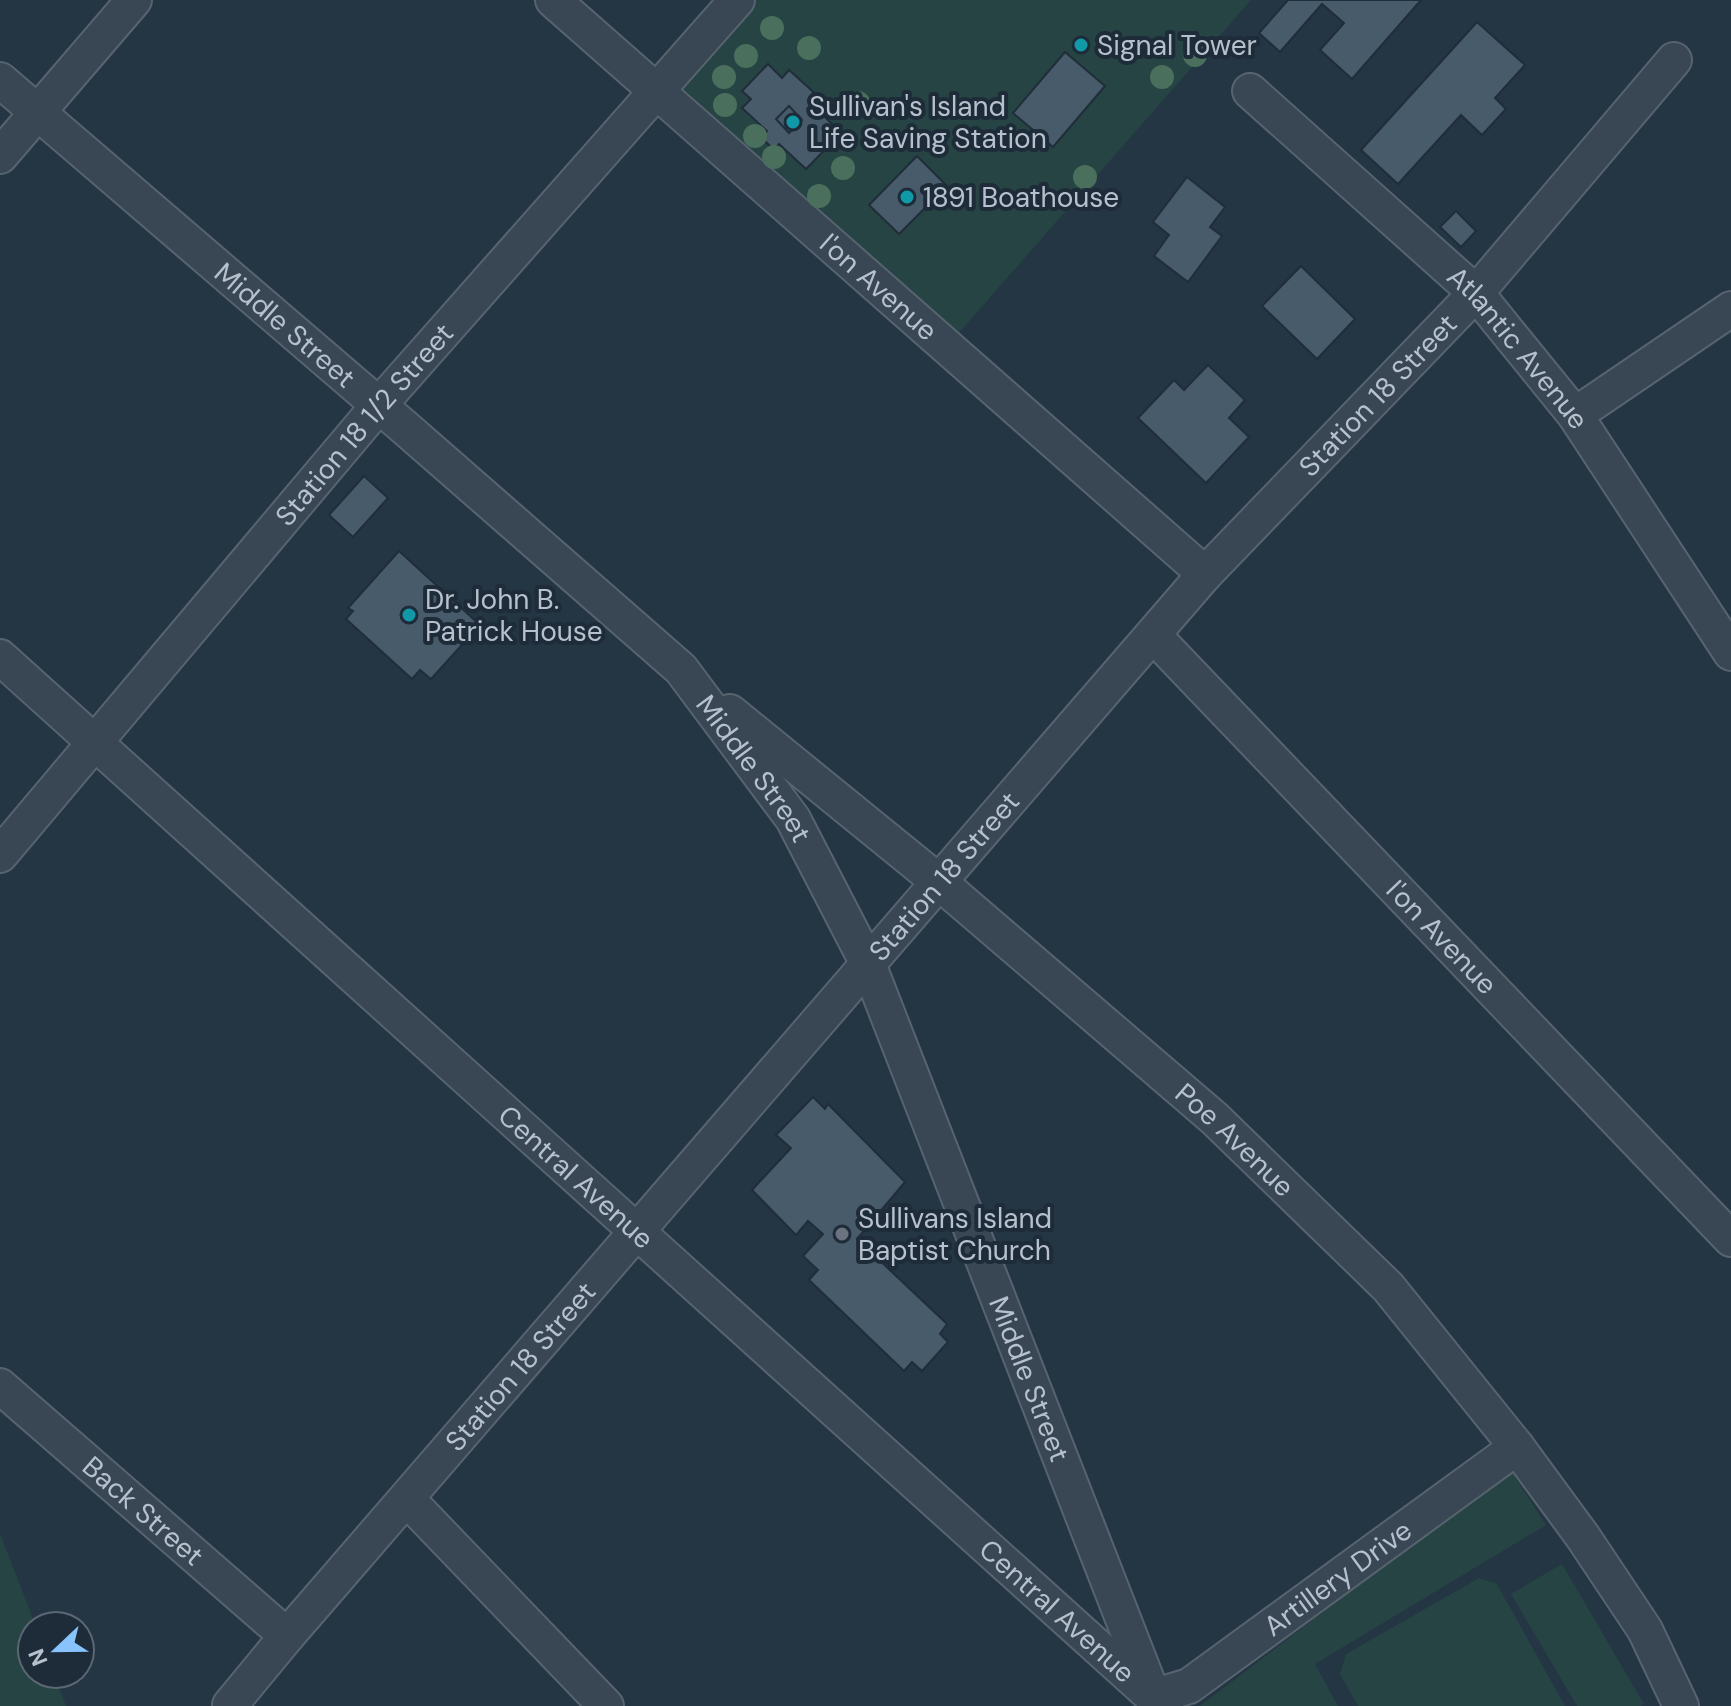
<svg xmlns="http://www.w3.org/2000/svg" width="1731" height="1706" font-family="'DM Sans',sans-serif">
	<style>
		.green { fill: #264444 }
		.building { fill: #485b6a; stroke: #202d3a; stroke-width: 2 }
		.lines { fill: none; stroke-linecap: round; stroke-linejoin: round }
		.minor-casing { stroke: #576470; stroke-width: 38 }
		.minor { stroke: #394653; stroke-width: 34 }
		.tree { fill: #4b6f5d }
		.culture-dot { fill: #0f9aa8; stroke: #1e2b38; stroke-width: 3 }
		.worship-dot { fill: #6b7280; stroke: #1e2b38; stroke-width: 3 }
		.labels { text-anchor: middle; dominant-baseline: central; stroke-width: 8; stroke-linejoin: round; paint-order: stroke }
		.poi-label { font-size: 28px; fill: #b6c1cd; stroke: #1e2b38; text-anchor: start }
		.street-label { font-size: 28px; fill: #b6c1cd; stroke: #1e2b38 }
	</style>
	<rect width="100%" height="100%" fill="#243543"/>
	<g class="green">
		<path d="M740,0H1251L950,343L659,89Z"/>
		<path d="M1510,1469L1546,1525L1315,1664L1338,1706H1200Z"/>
		<path d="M0,1534L36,1626H32V1674H54L66,1706H0Z"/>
		<path d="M1562,1564L1644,1704L1640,1706H1577L1511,1594Z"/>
		<path d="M1479,1578L1497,1584L1565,1706H1358L1340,1674L1346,1654Z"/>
	</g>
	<g class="building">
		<path d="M1288,0H1421L1352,79L1320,50L1344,23L1322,4L1280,52L1259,33Z"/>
		<path d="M1477,22L1525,65L1495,98L1506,109L1482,135L1461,115L1398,184L1361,150Z"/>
		<path d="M1065,52L1105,86L1053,147L1013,113Z"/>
		<path d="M768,64L782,78L789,70L809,88L828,107L821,113L841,133L806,169L779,144L774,150L761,137L767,131L742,108L751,99L742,91Z"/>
		<path d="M789,106L802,120L789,133L776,119Z"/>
		<path d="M917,156L947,186L899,234L869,205Z"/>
		<path d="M1187,177L1225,207L1210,227L1222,236L1188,282L1154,256L1169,235L1153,222Z"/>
		<path d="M1456,211L1476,231L1461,247L1440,227Z"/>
		<path d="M1301,266L1355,319L1317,359L1262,306Z"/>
		<path d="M1208,365L1245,400L1229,418L1249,437L1206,483L1138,418L1174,380L1184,390Z"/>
		<path d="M364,476L388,498L353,537L329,515Z"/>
		<path d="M399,551L480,625L431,679L420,670L412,679L346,619L353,611L348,608Z"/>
		<path d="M813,1097L825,1109L828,1104L905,1182L857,1239L947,1324L940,1334L948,1342L922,1371L912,1362L904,1371L809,1280L818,1270L803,1256L823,1234L808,1221L796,1235L752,1190L791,1148L776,1135Z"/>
	</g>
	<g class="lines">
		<g class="minor-casing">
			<g id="minor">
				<path id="s1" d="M553,0L1205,574"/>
				<path id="s2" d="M0,80L403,426L681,669L793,819L868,964L1157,1706"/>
				<path id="s3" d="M1250,91L1476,293L1575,415L1731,653"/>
				<path d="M0,156L134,0"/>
				<path d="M1575,415L1731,309"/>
				<path id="s4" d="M1153,635L1731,1239"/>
				<path id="s5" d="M0,657L1153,1697L1189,1686L1517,1447"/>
				<path id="s6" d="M730,712L939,882L1214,1118L1388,1287L1517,1447L1583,1537L1645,1630L1681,1706"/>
				<path id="s7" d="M0,855L379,405L737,0"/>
				<path id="s8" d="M0,1386L287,1636"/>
				<path d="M407,1499L606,1706"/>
				<path id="s9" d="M230,1705L287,1636L1205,574L1476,293L1674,60"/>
			</g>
		</g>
		<use href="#minor" class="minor"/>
	</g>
	<g class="tree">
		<circle cx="772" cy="28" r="12"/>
		<circle cx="809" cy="48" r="12"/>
		<circle cx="1195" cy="55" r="12"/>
		<circle cx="746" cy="56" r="12"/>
		<circle cx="724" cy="77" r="12"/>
		<circle cx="1162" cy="77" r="12"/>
		<circle cx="858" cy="103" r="12"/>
		<circle cx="725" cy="105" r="12"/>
		<circle cx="755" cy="136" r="12"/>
		<circle cx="774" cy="157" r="12"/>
		<circle cx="843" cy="168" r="12"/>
		<circle cx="1085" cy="177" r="12"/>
		<circle cx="819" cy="196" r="12"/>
	</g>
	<g class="culture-dot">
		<circle cx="1081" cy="45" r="8"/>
		<circle cx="793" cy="122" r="8"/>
		<circle cx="907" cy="197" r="8"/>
		<circle cx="409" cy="615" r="8"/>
	</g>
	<circle class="worship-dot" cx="842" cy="1234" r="8"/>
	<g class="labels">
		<g class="poi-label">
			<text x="1097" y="45">Signal Tower</text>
			<text x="809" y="106">Sullivan's Island<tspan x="809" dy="32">Life Saving Station</tspan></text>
			<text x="923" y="197">1891 Boathouse</text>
			<text x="425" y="599">Dr. John B.<tspan x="425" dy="32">Patrick House</tspan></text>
			<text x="858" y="1218">Sullivans Island<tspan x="858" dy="32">Baptist Church</tspan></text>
		</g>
		<g class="street-label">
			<text stroke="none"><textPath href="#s1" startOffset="434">I'on Avenue</textPath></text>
			<text stroke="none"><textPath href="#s2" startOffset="376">Middle Street</textPath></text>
			<text stroke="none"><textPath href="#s3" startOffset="372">Atlantic Avenue</textPath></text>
			<text stroke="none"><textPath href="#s9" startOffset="1742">Station 18 Street</textPath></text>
			<text stroke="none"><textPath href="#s7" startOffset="564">Station 18 1/2 Street</textPath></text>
			<text stroke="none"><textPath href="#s2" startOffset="1024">Middle Street</textPath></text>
			<text stroke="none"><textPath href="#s9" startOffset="1094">Station 18 Street</textPath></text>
			<text stroke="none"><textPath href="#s4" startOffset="418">I'on Avenue</textPath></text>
			<text stroke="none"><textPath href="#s6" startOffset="662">Poe Avenue</textPath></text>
			<text stroke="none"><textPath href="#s5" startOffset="776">Central Avenue</textPath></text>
			<text stroke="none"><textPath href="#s9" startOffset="446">Station 18 Street</textPath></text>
			<text stroke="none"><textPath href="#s2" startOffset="1696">Middle Street</textPath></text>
			<text stroke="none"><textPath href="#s8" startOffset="190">Back Street</textPath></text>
			<text stroke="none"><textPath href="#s5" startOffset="1774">Artillery Drive</textPath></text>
			<text stroke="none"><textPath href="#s5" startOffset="1424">Central Avenue</textPath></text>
		</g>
	</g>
	<g transform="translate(56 1650) rotate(248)"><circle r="38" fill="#1e2b38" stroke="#5b6774" stroke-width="2"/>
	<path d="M0-6L14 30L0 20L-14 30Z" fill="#89c3ff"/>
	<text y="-12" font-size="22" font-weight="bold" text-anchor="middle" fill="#b6c1cd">N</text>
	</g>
</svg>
